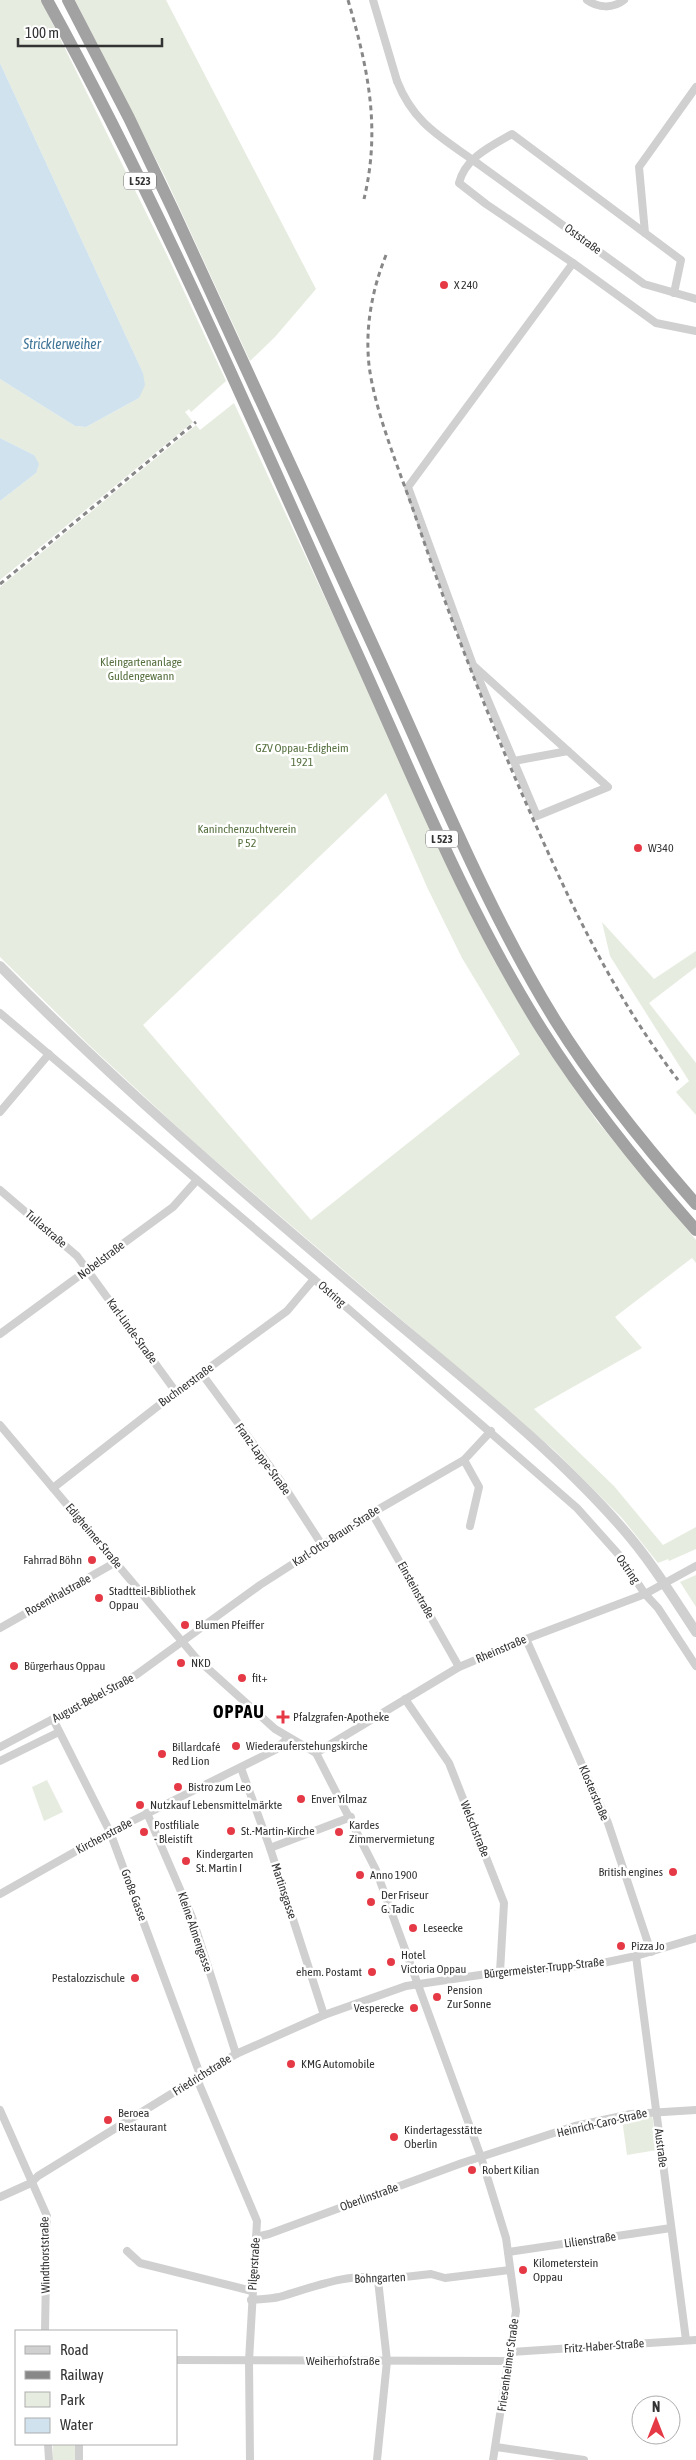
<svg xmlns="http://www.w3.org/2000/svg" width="696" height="2460" font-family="'Asap Condensed',sans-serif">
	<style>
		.green { fill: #e6ecdf; fill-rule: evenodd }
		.water { fill: #cfe2ee }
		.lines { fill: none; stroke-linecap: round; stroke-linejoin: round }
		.minor { stroke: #d0d0d0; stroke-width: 8 }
		.tertiary { stroke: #d0d0d0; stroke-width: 10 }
		.trunk { stroke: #a2a2a2; stroke-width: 12 }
		.rail { stroke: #888; stroke-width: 3; stroke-dasharray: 5 4; stroke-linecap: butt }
		.minor-bridge { stroke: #d0d0d0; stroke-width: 8 }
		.poi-dot { fill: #e63946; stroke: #fff; stroke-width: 2 }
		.labels { text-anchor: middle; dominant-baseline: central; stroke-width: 5; stroke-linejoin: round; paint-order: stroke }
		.shield { fill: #fff; stroke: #707070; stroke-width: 1 }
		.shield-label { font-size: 11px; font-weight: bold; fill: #333 }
		.street-label { font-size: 12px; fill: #333; stroke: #fff }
		.poi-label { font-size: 12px; fill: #333; stroke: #fff; text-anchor: start }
		.park-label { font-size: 12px; fill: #56703f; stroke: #fff }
		.water-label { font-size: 14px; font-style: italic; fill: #3f7597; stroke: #fff }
		.district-label { font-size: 18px; font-weight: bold; letter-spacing: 1px; fill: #000; stroke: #fff }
	</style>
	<rect width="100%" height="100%" fill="#fff"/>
	<g class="green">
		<path d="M0,0H41L167,255L226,381L191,412L189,409L185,412L193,422L0,580V501L36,473L34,455L0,438V379L75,426L86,427L139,398L143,373L0,63Z"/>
		<path d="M75,0H166L316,289L275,337L250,361L166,179Z"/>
		<path d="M234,403L495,962L541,1040L597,1121L696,1240V1263L692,1258L615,1317L642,1348L534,1409L614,1486L663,1545L696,1527V1549L669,1561L668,1559L658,1563L622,1518L555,1451L190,1139L89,1045L0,957V587L196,425L200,430ZM386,793L427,887L462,958L520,1054L311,1220L143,1025Z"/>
		<path d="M602,922L654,979L696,951V967L649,1003L696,1063V1115L676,1092L689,1081L610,956Z"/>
		<path d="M696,1575V1607L680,1582Z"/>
		<path d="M47,1780L63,1812L44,1821L32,1787Z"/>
		<path d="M652,2114L657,2150L627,2155L622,2119Z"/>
		<rect x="53" y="2444" width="22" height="16"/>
	</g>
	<g class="water">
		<path d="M0,63L143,373L145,385L139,398L86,427L75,426L0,379Z"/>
		<path d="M0,438L34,455L39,464L36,473L0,501Z"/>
	</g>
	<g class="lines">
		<g class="minor">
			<path d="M373,0L397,81"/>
			<path d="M587,0C598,8 613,9 624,0"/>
			<path d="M477,163L644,284L696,299"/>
			<path d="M645,233L639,167L696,87"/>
			<path d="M573,263L656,323L696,331"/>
			<path d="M475,667L568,751"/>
			<path d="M514,761L568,751L608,787L537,816L473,665L408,487L573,263L486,204L459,183C465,158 491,146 512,134L681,260L674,293"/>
			<path d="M0,1013L314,1279L577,1508L619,1555L645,1594L658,1608L696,1666"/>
			<path d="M0,1112L49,1054"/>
			<path d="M0,1190L77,1256L176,1392"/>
			<path d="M0,1334L173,1207L197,1180"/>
			<path d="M202,1374L280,1480L322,1545"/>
			<path d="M0,1425L196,1658L275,1729L316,1753L376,1870L481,2157L506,2238L516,2311L493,2460"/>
			<path d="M464,1460L479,1487L470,1526"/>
			<path d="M53,1488L176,1392L287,1311L314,1279"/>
			<path d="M372,1513L459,1667"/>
			<path d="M0,1628L116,1562"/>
			<path d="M526,1639L608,1823L651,1952"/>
			<path d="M405,1699L449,1763L504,1903L500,1972"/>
			<path d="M53,1719L110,1832L201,2077"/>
			<path d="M0,1747L136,1675L260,1585L372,1513L464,1460L491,1431"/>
			<path d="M316,1753L459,1667L526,1639L645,1594L696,1566"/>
			<path d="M0,1761L59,1732"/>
			<path d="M241,1768L270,1848L324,2015"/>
			<path d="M147,1813L192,1917L236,2054"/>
			<path d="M270,1848L351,1817"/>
			<path d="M0,1894L110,1832L275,1750L288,1738"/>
			<path d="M636,1956L686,2340"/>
			<path d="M197,2079L257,2221L249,2361L250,2460"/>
			<path d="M0,2110L47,2216L45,2331"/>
			<path d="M0,2197L31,2183L38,2176L236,2054L324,2015L406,1986L500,1972L593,1965L636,1956L696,1938"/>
			<path d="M256,2237L269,2234L462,2163L575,2126L631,2114L696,2110"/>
			<path d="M127,2251L140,2263L252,2291"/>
			<path d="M508,2252L671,2228"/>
			<path d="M251,2300C260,2299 270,2299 279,2297C301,2291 359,2269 378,2280L431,2274L445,2278L510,2270"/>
			<path d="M511,2352L696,2340"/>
			<path d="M176,2360L510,2361"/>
			<path d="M48,2444L49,2460"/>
			<path d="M496,2447L584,2460"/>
			<path d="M79,2460V2444"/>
			<path d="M377,2460L387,2361L378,2280"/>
		</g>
		<path class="tertiary" d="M0,966C115,1083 239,1189 364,1295C452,1370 547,1442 623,1529C651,1561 673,1597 696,1632"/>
		<g class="trunk">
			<path d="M47,0C161,207 254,425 351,640C411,771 465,908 542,1030C587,1101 640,1167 696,1230"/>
			<path d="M68,0L129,118L173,210C243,360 312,512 381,663C436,783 486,908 555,1020C596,1086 645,1146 696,1204"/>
		</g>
		<g class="rail">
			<path d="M348,0C368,68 381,128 364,199"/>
			<path d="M386,255C372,290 365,327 369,365C375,414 402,476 418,524C453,628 493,730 538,830C577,918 619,1003 678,1080"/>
			<path d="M0,584L196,422"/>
		</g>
		<path class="minor-bridge" d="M397,81C414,124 441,137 477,163"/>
	</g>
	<g class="poi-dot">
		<circle cx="444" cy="285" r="5"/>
		<circle cx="638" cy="848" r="5"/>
		<circle cx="92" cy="1560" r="5"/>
		<circle cx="99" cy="1598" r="5"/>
		<circle cx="185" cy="1625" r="5"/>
		<circle cx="181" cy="1663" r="5"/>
		<circle cx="14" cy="1666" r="5"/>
		<circle cx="242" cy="1678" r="5"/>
		<path d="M280.5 1709.5h5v5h5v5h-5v5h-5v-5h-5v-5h5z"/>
		<circle cx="236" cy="1746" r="5"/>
		<circle cx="162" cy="1754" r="5"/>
		<circle cx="178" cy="1787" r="5"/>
		<circle cx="301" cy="1799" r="5"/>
		<circle cx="140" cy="1805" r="5"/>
		<circle cx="231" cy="1831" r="5"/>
		<circle cx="144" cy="1832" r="5"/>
		<circle cx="339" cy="1832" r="5"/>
		<circle cx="186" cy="1861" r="5"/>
		<circle cx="673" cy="1872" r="5"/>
		<circle cx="360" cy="1875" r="5"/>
		<circle cx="371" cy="1902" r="5"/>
		<circle cx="413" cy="1928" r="5"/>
		<circle cx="621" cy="1946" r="5"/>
		<circle cx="391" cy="1962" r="5"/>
		<circle cx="372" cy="1972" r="5"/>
		<circle cx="135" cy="1978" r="5"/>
		<circle cx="437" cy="1997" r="5"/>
		<circle cx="414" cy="2008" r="5"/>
		<circle cx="291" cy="2064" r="5"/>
		<circle cx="108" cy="2120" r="5"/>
		<circle cx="394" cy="2137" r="5"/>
		<circle cx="472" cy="2170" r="5"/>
		<circle cx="523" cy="2270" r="5"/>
	</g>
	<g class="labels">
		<g class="shield">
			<rect x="124" y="172.5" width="32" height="17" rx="4"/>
			<rect x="426" y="830.5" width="32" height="17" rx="4"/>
		</g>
		<g class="shield-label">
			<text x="140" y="181">L 523</text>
			<text x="442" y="839">L 523</text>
		</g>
		<g class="street-label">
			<text transform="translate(583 239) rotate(36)">Oststraße</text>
			<text transform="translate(46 1229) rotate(41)">Tullastraße</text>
			<text transform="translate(101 1260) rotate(-37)">Nobelstraße</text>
			<text transform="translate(332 1294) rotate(41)">Ostring</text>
			<text transform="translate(132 1331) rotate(54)">Karl-Linde-Straße</text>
			<text transform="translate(186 1385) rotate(-36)">Buchnerstraße</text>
			<text transform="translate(263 1459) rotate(54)">Franz-Lappe-Straße</text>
			<text transform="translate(94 1536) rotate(50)">Edigheimer Straße</text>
			<text transform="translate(336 1536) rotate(-33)">Karl-Otto-Braun-Straße</text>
			<text transform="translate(628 1569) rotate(55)">Ostring</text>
			<text transform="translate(416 1590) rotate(61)">Einsteinstraße</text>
			<text transform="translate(58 1595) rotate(-29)">Rosenthalstraße</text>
			<text transform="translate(501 1649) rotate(-23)">Rheinstraße</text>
			<text transform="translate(93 1698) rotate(-28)">August-Bebel-Straße</text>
			<text transform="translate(594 1793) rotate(67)">Klosterstraße</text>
			<text transform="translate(475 1829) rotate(68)">Welschstraße</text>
			<text transform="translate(104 1836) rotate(-28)">Kirchenstraße</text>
			<text transform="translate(284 1891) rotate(72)">Martinsgasse</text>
			<text transform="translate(134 1895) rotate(70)">Große Gasse</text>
			<text transform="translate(195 1932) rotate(71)">Kleine Almengasse</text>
			<text transform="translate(544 1968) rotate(-6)">Bürgermeister-Trupp-Straße</text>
			<text transform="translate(202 2075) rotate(-32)">Friedrichstraße</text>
			<text transform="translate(602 2123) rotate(-13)">Heinrich-Caro-Straße</text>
			<text transform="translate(661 2148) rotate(83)">Austraße</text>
			<text transform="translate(369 2197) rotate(-20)">Oberlinstraße</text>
			<text transform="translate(590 2240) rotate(-8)">Lilienstraße</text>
			<text transform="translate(45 2255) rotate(-91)">Windthorststraße</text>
			<text transform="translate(254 2264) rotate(-86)">Pilgerstraße</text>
			<text transform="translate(380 2278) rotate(-2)">Bohngarten</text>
			<text transform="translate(604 2346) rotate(-4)">Fritz-Haber-Straße</text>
			<text x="343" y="2361">Weiherhofstraße</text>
			<text transform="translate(508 2365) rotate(-82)">Friesenheimer Straße</text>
		</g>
		<g class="poi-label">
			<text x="454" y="285">X 240</text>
			<text x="648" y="848">W340</text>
			<text x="82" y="1560" text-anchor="end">Fahrrad Böhn</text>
			<text x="109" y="1591">Stadtteil-Bibliothek<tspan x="109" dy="14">Oppau</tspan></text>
			<text x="195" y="1625">Blumen Pfeiffer</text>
			<text x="191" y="1663">NKD</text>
			<text x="24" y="1666">Bürgerhaus Oppau</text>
			<text x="252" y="1678">fit+</text>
			<text x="293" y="1717">Pfalzgrafen-Apotheke</text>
			<text x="246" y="1746">Wiederauferstehungskirche</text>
			<text x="172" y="1747">Billardcafé<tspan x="172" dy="14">Red Lion</tspan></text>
			<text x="188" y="1787">Bistro zum Leo</text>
			<text x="311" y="1799">Enver Yilmaz</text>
			<text x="150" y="1805">Nutzkauf Lebensmittelmärkte</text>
			<text x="154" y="1825">Postfiliale<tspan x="154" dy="14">- Bleistift</tspan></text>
			<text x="349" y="1825">Kardes<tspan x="349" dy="14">Zimmervermietung</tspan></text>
			<text x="241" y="1831">St.-Martin-Kirche</text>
			<text x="196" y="1854">Kindergarten<tspan x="196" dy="14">St. Martin I</tspan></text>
			<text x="663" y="1872" text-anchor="end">British engines</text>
			<text x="370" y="1875">Anno 1900</text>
			<text x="381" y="1895">Der Friseur<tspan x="381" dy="14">G. Tadic</tspan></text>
			<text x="423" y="1928">Leseecke</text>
			<text x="631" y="1946">Pizza Jo</text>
			<text x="401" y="1955">Hotel<tspan x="401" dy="14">Victoria Oppau</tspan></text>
			<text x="362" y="1972" text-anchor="end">ehem. Postamt</text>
			<text x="125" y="1978" text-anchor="end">Pestalozzischule</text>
			<text x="447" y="1990">Pension<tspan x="447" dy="14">Zur Sonne</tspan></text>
			<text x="404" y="2008" text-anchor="end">Vesperecke</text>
			<text x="301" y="2064">KMG Automobile</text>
			<text x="118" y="2113">Beroea<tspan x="118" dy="14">Restaurant</tspan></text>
			<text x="404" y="2130">Kindertagesstätte<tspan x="404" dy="14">Oberlin</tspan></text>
			<text x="482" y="2170">Robert Kilian</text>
			<text x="533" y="2263">Kilometerstein<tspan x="533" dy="14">Oppau</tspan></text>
		</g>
		<g class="park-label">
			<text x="141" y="662">Kleingartenanlage<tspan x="141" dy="14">Guldengewann</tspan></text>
			<text x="302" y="748">GZV Oppau-Edigheim<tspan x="302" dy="14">1921</tspan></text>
			<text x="247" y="829">Kaninchenzuchtverein<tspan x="247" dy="14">P 52</tspan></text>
		</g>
		<g class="water-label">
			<text x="62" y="344">Stricklerweiher</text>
		</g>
		<g class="district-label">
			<text x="239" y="1711">OPPAU</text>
		</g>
	</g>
	<rect x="15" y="2330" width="162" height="115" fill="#ffffff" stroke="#adadad"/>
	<rect x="25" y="2346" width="25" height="8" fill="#d0d0d0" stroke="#adadad"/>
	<text x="60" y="2355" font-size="15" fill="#333333">Road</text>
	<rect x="25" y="2371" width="25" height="8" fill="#888888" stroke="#adadad"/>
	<text x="60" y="2380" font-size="15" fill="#333333">Railway</text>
	<rect x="25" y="2392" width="25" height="15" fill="#e6ecdf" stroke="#adadad"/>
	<text x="60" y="2405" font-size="15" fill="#333333">Park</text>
	<rect x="25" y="2418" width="25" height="15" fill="#cfe2ee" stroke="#adadad"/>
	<text x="60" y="2430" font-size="15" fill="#333333">Water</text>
	<g transform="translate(656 2420)"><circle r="24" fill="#ffffff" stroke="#adadad"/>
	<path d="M0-4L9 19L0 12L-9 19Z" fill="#e63946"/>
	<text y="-8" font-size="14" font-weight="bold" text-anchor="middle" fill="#333333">N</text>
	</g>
	<path d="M18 38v8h144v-8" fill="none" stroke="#333333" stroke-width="2.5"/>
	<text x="25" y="38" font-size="15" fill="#333333" stroke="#ffffff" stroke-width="4" paint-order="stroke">100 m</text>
</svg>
